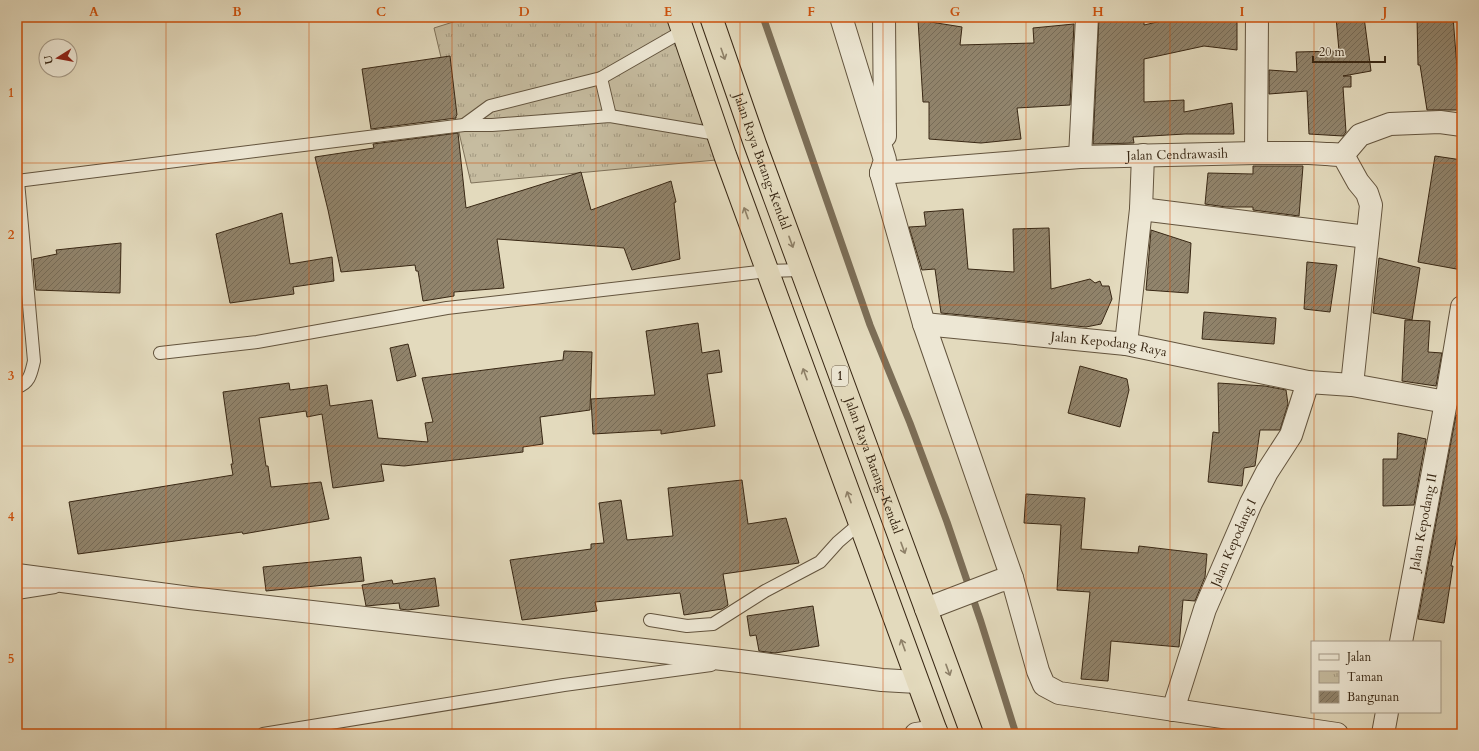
<svg xmlns="http://www.w3.org/2000/svg" width="1479" height="751" font-family="Cardo,serif">
	<style>
		.park { fill: url(#park-tufts); stroke: #7f725a }
		.lines { fill: none; stroke-linecap: round; stroke-linejoin: round }
		.stream { stroke: #7c6e57; stroke-width: 7 }
		.building { fill: url(#building-hatch); stroke: #382714 }
		.lane-casing { stroke: #63543e; stroke-width: 14 }
		.street-casing { stroke: #63543e; stroke-width: 24 }
		.highway-casing { stroke: #382714; stroke-width: 24 }
		.lane { stroke: #ede7d4; stroke-width: 12 }
		.street { stroke: #ede7d4; stroke-width: 22 }
		.highway { stroke: #e3dabd; stroke-width: 22 }
		.oneway { stroke: #8e8068 }
		.grid { fill: none; stroke: #ce520d; stroke-width: 1; stroke-opacity: 0.55 }
		.labels { text-anchor: middle; dominant-baseline: central; stroke-width: 3; stroke-linejoin: round; paint-order: stroke }
		.shield { fill: #ede7d4; stroke: #6e614e; stroke-width: 1 }
		.shield-label { font-size: 12px; font-weight: bold; fill: #382714 }
		.street-label { font-size: 13px; fill: #382714; stroke: #ede7d4 }
		.neatline { fill: none; stroke: #ce520d; stroke-width: 1.5 }
		.grid-label { font-size: 13px; text-anchor: middle; font-weight: bold; fill: #ce520d }
	</style>
	<defs>
		<pattern id="park-tufts" width="24" height="20" patternUnits="userSpaceOnUse"><rect width="24" height="20" fill="#c6bca0"/><path d="M3 7l-1-3M5 7V3M7 7l1-3M15 17l-1-3M17 17v-4M19 17l1-3" fill="none" stroke="#a29981"/></pattern>
		<pattern id="building-hatch" width="6" height="6" patternUnits="userSpaceOnUse"><rect width="6" height="6" fill="#91846c"/><path d="M-1 1l2-2M0 6l6-6M5 7l2-2" fill="none" stroke="#776c58"/></pattern>
	</defs>
	<rect width="100%" height="100%" fill="#e3dabd"/>
	<filter id="stains"><feTurbulence type="fractalNoise" baseFrequency=".005" numOctaves="4"/><feColorMatrix values="0 0 0 0 .2 0 0 0 0 .09 0 0 0 0 .02 0 0 0 .5 -.17"/></filter>
	<radialGradient id="worn" r=".72"><stop offset=".6" stop-color="#630" stop-opacity="0"/><stop offset="1" stop-color="#630" stop-opacity=".3"/></radialGradient>
	<path class="park" d="M469,17H668L716,160L471,183L434,28Z"/>
	<g class="lines">
		<path class="stream" d="M763,17L870,325L910,423L947,522L981,622L1016,734"/>
	</g>
	<g class="building">
		<path d="M1099,17H1144V25L1179,17H1183L1184,20L1237,17V50L1204,46L1144,59V102L1184,100V112L1232,103L1234,134H1185L1133,137L1134,143L1093,144Z"/>
		<path d="M1336,17H1364L1371,71L1343,76H1351V87H1343L1346,132L1343,136L1309,134L1307,91L1269,94V70L1297,72L1296,52L1339,51Z"/>
		<path d="M1417,17H1453L1458,80H1460L1462,93V110H1427L1420,65H1418Z"/>
		<path d="M918,20L962,27L960,45L1034,43L1033,28L1074,24L1070,105L1017,108L1021,139L981,143L929,139V102H923Z"/>
		<path d="M450,56L457,115L456,116V118L371,129L362,69Z"/>
		<path d="M458,133L466,208L581,172L591,210L671,181L676,202L674,203L680,259L632,270L624,248L497,239L504,288L454,292V296L423,301L418,271H416L415,265L341,272L328,210L315,157L374,148L373,144Z"/>
		<path d="M1435,156L1462,160V270L1418,262Z"/>
		<path d="M1253,166H1303L1299,216L1253,210V207H1226L1205,204L1208,173L1253,174Z"/>
		<path d="M963,209L968,269L1014,272L1013,229L1049,228L1051,289L1090,279L1095,283L1100,281L1102,286H1109L1112,299L1101,324L1086,327L941,313L935,269L922,270L909,227L926,226L924,212Z"/>
		<path d="M282,213L290,264L332,257L334,281L293,287L294,294L230,303L216,234Z"/>
		<path d="M1151,230L1191,243L1188,293L1146,290Z"/>
		<path d="M121,243L120,293L36,290L33,259L57,254L56,250Z"/>
		<path d="M1379,258L1420,268L1412,320L1373,313Z"/>
		<path d="M1307,262L1337,265L1330,312L1304,309Z"/>
		<path d="M1204,312L1276,318L1274,344L1202,339Z"/>
		<path d="M1405,320L1430,321L1428,352L1442,353L1436,386L1402,381Z"/>
		<path d="M698,323L702,353L719,350L722,372L707,374L715,426L661,434V430L593,434L591,399L655,395L646,331Z"/>
		<path d="M408,344L416,376L397,381L390,348Z"/>
		<path d="M564,351L592,352L590,410L540,417L543,444L523,447V452L404,466L381,464L384,481L333,488L322,414L307,417L306,411L259,418L266,466H268L271,487L321,482L329,519L243,534L242,532L78,554L69,502L233,475L231,464H233L223,392L289,383L290,390L327,385L330,406L372,400L378,438L428,442L425,423L433,422L422,378L563,360Z"/>
		<path d="M1080,366L1127,379L1129,390L1120,427L1068,413Z"/>
		<path d="M1218,383L1265,386L1286,390L1288,404L1280,430H1260L1255,466L1244,468L1242,486L1208,482L1213,432L1219,433Z"/>
		<path d="M1456,415L1462,416V511L1451,566H1453L1444,623L1418,619Z"/>
		<path d="M1398,433L1426,439L1414,505L1383,506V459H1397Z"/>
		<path d="M742,480L748,524L786,518L799,563L723,574L728,605L722,609L684,615L680,593L595,602L597,611L522,620L510,560L591,549V544L604,543L599,503L621,500L627,540L673,536L668,488Z"/>
		<path d="M1026,494L1085,498L1081,549L1138,553L1139,546L1207,554L1205,577L1195,601L1183,600L1179,647L1111,641L1108,681L1081,679L1090,592L1057,590L1061,525L1024,523Z"/>
		<path d="M361,557L364,581L266,591L263,567Z"/>
		<path d="M435,578L439,606L408,610L400,609L399,603L366,606L362,585L392,580L393,584Z"/>
		<path d="M813,606L819,646L775,653L759,651L756,635L750,636L747,616Z"/>
	</g>
	<g class="lines">
		<g class="lane-casing">
			<g id="lane">
				<path d="M601,78L610,116"/>
				<path d="M464,125L490,106L601,78L683,31"/>
				<path d="M17,181L464,125H492L610,116L717,134"/>
				<path d="M160,353L257,342L447,308L767,271L801,270"/>
				<path d="M17,387C30,383 31,373 34,361L18,181"/>
				<path d="M17,593L55,587"/>
				<path d="M650,620L687,626L713,624L765,591L820,562L838,542L859,524"/>
				<path d="M263,734L564,685L711,665"/>
			</g>
		</g>
		<g class="street-casing">
			<g id="street">
				<path d="M841,17L885,160L881,173"/>
				<path d="M884,17L885,136"/>
				<path d="M1256,153L1257,17"/>
				<path d="M1328,154L1343,155L1360,135L1390,124L1440,122L1462,125"/>
				<path d="M1080,157L1087,17"/>
				<path d="M881,173L924,324L1012,578L1038,671L1044,685L1059,693L1337,734"/>
				<path id="s1" d="M881,173L1080,157L1256,153H1309L1343,155L1358,182L1367,193L1371,205L1352,385"/>
				<path d="M1141,209L1367,237"/>
				<path id="s2" d="M924,324L1126,344L1308,382L1352,385L1446,402"/>
				<path d="M1126,344L1141,209L1143,155"/>
				<path d="M17,575L190,598L740,661L882,680L917,682"/>
				<path d="M926,609L999,581L1012,578"/>
				<path id="s3" d="M1401,642L1446,402L1462,307"/>
				<path id="s4" d="M1173,710L1205,609L1251,503L1267,472L1291,435L1308,382"/>
				<path d="M916,734L936,731"/>
				<path d="M1383,734L1387,712"/>
			</g>
		</g>
		<g class="highway-casing">
			<g id="highway">
				<path d="M678,17L725,155L937,734"/>
				<path id="s5" d="M711,17L755,144L972,734"/>
			</g>
		</g>
		<use href="#lane" class="lane"/>
		<use href="#street" class="street"/>
		<use href="#highway" class="highway"/>
	</g>
	<defs><path id="oneway-shaft" d="M-6 0H5M1.5-3L5.5 0L1.5 3" fill="none" stroke-width="1.6" stroke-linecap="round" stroke-linejoin="round"/></defs>
	<g class="oneway">
		<use href="#oneway-shaft" transform="translate(723 54) rotate(71)"/>
		<use href="#oneway-shaft" transform="translate(746 213) rotate(-110)"/>
		<use href="#oneway-shaft" transform="translate(791 242) rotate(70)"/>
		<use href="#oneway-shaft" transform="translate(805 374) rotate(-110)"/>
		<use href="#oneway-shaft" transform="translate(849 497) rotate(-110)"/>
		<use href="#oneway-shaft" transform="translate(903 548) rotate(70)"/>
		<use href="#oneway-shaft" transform="translate(903 645) rotate(-110)"/>
		<use href="#oneway-shaft" transform="translate(948 670) rotate(70)"/>
	</g>
	<path class="grid" d="M166,17V734M309,17V734M452,17V734M596,17V734M740,17V734M883,17V734M1026,17V734M1170,17V734M1314,17V642M17,163H1462M17,305H1462M17,446H1462M17,588H1462M1314,712V734"/>
	<g class="labels">
		<rect class="shield" x="832" y="366" width="16" height="20" rx="3"/>
		<g class="shield-label">
			<text x="840" y="376">1</text>
		</g>
		<g class="street-label">
			<text stroke="none"><textPath href="#s1" startOffset="297">Jalan Cendrawasih</textPath></text>
			<text stroke="none"><textPath href="#s5" startOffset="153">Jalan Raya Batang-Kendal</textPath></text>
			<text stroke="none"><textPath href="#s2" startOffset="186">Jalan Kepodang Raya</textPath></text>
			<text stroke="none"><textPath href="#s5" startOffset="477">Jalan Raya Batang-Kendal</textPath></text>
			<text stroke="none"><textPath href="#s3" startOffset="122">Jalan Kepodang II</textPath></text>
			<text stroke="none"><textPath href="#s4" startOffset="178">Jalan Kepodang I</textPath></text>
		</g>
	</g>
	<rect width="1479" height="751" fill="none" stroke="#e3dabd" stroke-width="44"/>
	<rect x="1311" y="641" width="130" height="72" fill="#ede7d4" stroke="#a59a87"/>
	<rect x="1319" y="654" width="20" height="6" fill="#ede7d4" stroke="#a59a87"/>
	<text x="1347" y="661" font-size="12" fill="#382714">Jalan</text>
	<rect x="1319" y="671" width="20" height="12" fill="url(#park-tufts)" stroke="#a59a87"/>
	<text x="1347" y="681" font-size="12" fill="#382714">Taman</text>
	<rect x="1319" y="691" width="20" height="12" fill="url(#building-hatch)" stroke="#a59a87"/>
	<text x="1347" y="701" font-size="12" fill="#382714">Bangunan</text>
	<g transform="translate(58 58) rotate(259)"><circle r="19" fill="#ede7d4" stroke="#a59a87"/>
	<path d="M0-3L7 15L0 10L-7 15Z" fill="#8f2418"/>
	<text y="-6" font-size="11" font-weight="bold" text-anchor="middle" fill="#382714">U</text>
	</g>
	<path d="M1313 56v6h72v-6" fill="none" stroke="#382714" stroke-width="2"/>
	<text x="1319" y="56" font-size="12" fill="#382714" stroke="#ede7d4" stroke-width="3" paint-order="stroke">20 m</text>
	<rect x="22" y="22" width="1435" height="707" class="neatline"/>
	<g class="grid-label">
		<text x="94" y="16">A</text>
		<text x="237" y="16">B</text>
		<text x="381" y="16">C</text>
		<text x="524" y="16">D</text>
		<text x="668" y="16">E</text>
		<text x="811" y="16">F</text>
		<text x="955" y="16">G</text>
		<text x="1098" y="16">H</text>
		<text x="1242" y="16">I</text>
		<text x="1385" y="16">J</text>
		<text x="11" y="97">1</text>
		<text x="11" y="239">2</text>
		<text x="11" y="380">3</text>
		<text x="11" y="521">4</text>
		<text x="11" y="663">5</text>
	</g>
	<rect width="100%" height="100%" filter="url(#stains)"/>
	<rect width="100%" height="100%" fill="url(#worn)"/>
</svg>
